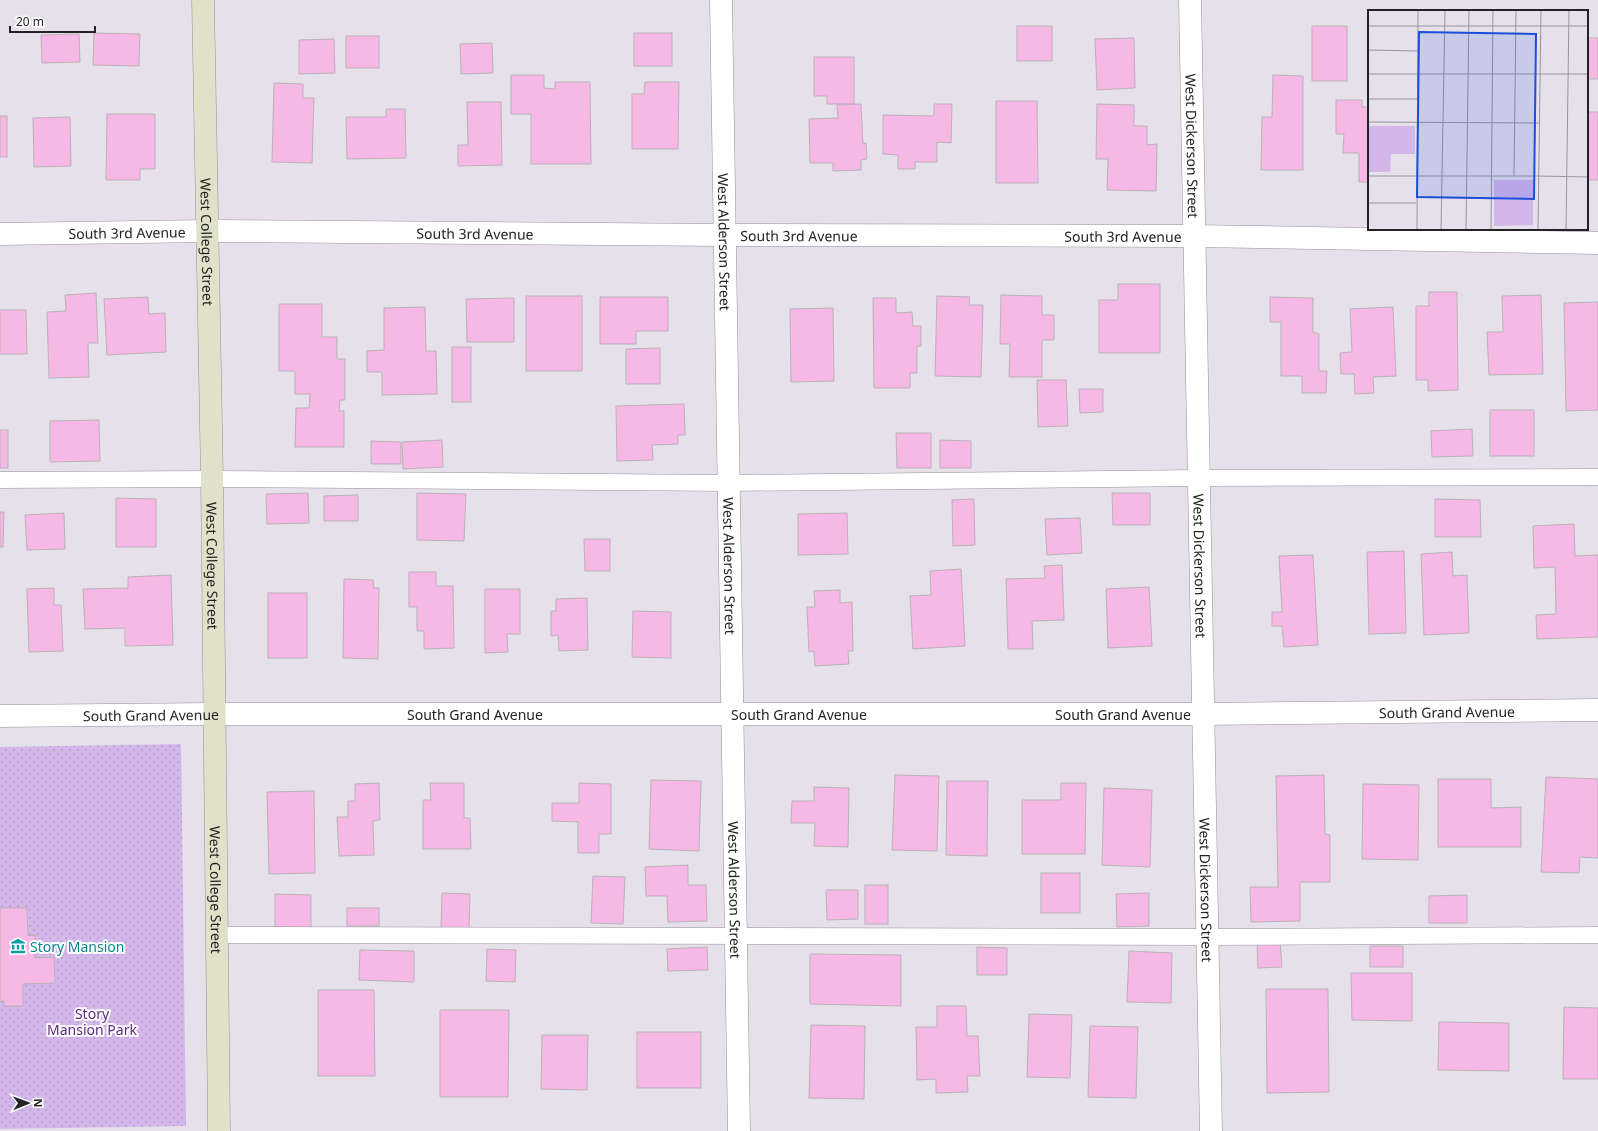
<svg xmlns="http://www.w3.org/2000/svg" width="1598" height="1131" font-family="'Noto Sans',sans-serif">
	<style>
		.park { fill: url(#park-dots) }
		.building { fill: #f6b8e4; stroke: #bbb1b8 }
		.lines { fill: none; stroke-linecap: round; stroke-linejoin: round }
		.service-casing { stroke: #95909a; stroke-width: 17 }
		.minor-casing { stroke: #95909a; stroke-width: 23 }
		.secondary-casing { stroke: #95909a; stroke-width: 23 }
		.service { stroke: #fff; stroke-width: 16 }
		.minor { stroke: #fff; stroke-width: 22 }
		.secondary { stroke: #dfe1c8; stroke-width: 22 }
		.labels { text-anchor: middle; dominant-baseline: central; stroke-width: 4; stroke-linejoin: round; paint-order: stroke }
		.street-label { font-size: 14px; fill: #242226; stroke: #fff }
		.culture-label { font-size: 14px; fill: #0d838f; stroke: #fff; text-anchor: start }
		.park-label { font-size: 14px; fill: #5d287e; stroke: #fff }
		.inset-road { fill: none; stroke: #98949c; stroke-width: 1 }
		.view { fill: #1d4ed8; fill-opacity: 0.15; stroke: #1d4ed8; stroke-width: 2 }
		.inset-edge { fill: none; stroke: #242226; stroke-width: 2 }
	</style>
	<defs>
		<pattern id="park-dots" width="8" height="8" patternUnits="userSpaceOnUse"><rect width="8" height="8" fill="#d3b7eb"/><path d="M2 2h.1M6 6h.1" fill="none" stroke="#b59dc9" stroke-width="1.8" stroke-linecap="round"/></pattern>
	</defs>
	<rect width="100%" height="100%" fill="#e6e0eb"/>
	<path class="park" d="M181,744L186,1126L0,1129V747Z"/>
	<g class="building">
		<rect x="1017" y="26" width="35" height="35"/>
		<rect x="1312" y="26" width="35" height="55"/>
		<path d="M94,33L140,34L139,66L93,65Z"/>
		<rect x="634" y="33" width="38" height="33"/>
		<path d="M79,34L80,62L42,63L41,35Z"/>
		<rect x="346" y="36" width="33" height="32"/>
		<path d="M1134,38L1135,88L1097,90L1095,39Z"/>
		<rect x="1587" y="38" width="11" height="41"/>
		<path d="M334,39L335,73L299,74V40Z"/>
		<path d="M492,43L493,73L461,74L460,44Z"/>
		<path d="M814,57H854V104H827V96H814Z"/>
		<path d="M511,75H544V88L555,89V82H590L591,164H531V114H511Z"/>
		<path d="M1273,75L1303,76V170H1261L1262,117H1272Z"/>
		<path d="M645,82H679L678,149H632V94H644Z"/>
		<path d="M274,83L303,84V98H314L312,163L272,162Z"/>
		<path d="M1336,100H1362V107H1369V182H1359V153H1343L1344,134H1336Z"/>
		<path d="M996,101H1037L1038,183H996Z"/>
		<path d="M467,102H501L502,165L458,166V145H468Z"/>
		<path d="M861,104L863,144L866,143L867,159L861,160V170L833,171V163H810L809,119L838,118L837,105Z"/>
		<path d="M934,104H952L951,143L937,142V162H915V169H898V155L883,154V115L934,116Z"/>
		<path d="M1097,104L1134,105V126H1147V145L1157,144L1156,191L1107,190L1108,159H1096Z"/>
		<path d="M386,109H405L406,158L347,159L346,117H386Z"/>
		<rect x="1587" y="112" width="11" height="68"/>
		<path d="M107,114H155V169H140V180H106Z"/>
		<rect x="0" y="116" width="7" height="41"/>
		<path d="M70,117L71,166L34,167L33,118Z"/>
		<path d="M1118,284H1160V353H1099V300H1118Z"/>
		<path d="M1429,292H1457L1458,390L1428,391V380H1416V306H1429Z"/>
		<path d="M96,293L98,343H88L89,377L49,378L47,312L66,311L65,295Z"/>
		<path d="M1001,295L1042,296V315H1054V340H1042V377H1009L1010,344H1000Z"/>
		<path d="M1541,295L1543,374L1489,375L1487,332H1503L1502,296Z"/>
		<rect x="526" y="296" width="56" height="75"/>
		<path d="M937,296L970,297L969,305H983L981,377L935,376Z"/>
		<path d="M148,297L149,314L165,313L166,352L107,355L104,299Z"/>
		<path d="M600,297H668V331H636V344H600Z"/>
		<path d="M1270,297L1313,298V332L1319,334V371H1327L1326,393H1302V376H1281V322H1270Z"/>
		<path d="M514,298V342H467L466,299Z"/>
		<path d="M873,298H896V313L912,312L913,326H921V346H917V373H910V388H874Z"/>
		<path d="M1598,302V410L1566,411L1564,303Z"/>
		<path d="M279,304H322V337H337V359H345V400H340L339,411H344V447H295L296,408H309L310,394H295V371H279Z"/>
		<path d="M425,307L426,351H436L437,394L382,395V372H367V351L384,350V308Z"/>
		<path d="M1393,307L1396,376L1373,377L1374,393L1355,394L1354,374H1341L1340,353L1352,352L1350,309Z"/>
		<path d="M833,308L834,381L791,382L790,309Z"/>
		<path d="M0,310H26L27,354H0Z"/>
		<rect x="452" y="347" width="19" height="55"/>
		<path d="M660,348V384H626V349Z"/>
		<path d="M1037,380H1066L1068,426L1038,427Z"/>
		<path d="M1079,389H1103V412L1080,413Z"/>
		<path d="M684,404L685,435H678V444L652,445L653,460L617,461L616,406Z"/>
		<rect x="1490" y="410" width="44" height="46"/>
		<path d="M99,420L100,461L50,462V421Z"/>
		<path d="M1472,429L1473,456L1432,457L1431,431Z"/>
		<rect x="0" y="430" width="8" height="38"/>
		<path d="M896,433H931V468H897Z"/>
		<path d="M442,440L443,467L403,469L402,442Z"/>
		<path d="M940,440L971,441V468H940Z"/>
		<path d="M371,441L401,442V464H371Z"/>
		<path d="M308,493L309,523L267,524L266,494Z"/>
		<path d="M417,493L466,494L464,541L417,540Z"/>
		<path d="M1112,493H1150V525H1113Z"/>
		<path d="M358,495V521H324V496Z"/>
		<path d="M116,498L156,499V547H116Z"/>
		<path d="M974,499L975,545L953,546L952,500Z"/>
		<path d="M1435,499L1480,500L1481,537H1435Z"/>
		<path d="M0,512H4L3,547H0Z"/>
		<path d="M64,513L65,549L27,550L25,515Z"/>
		<path d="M847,513L848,554L798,555V514Z"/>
		<path d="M1080,518L1082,553L1047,555L1045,519Z"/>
		<path d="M1574,524L1575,556L1598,555V637L1537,639L1536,615L1556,614L1555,567L1534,568L1533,526Z"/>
		<path d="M584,539H610V571H585Z"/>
		<path d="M1404,551L1406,633L1369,634L1367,552Z"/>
		<path d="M1452,552L1453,576L1467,575L1469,633L1424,635L1421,554Z"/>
		<path d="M1313,555L1318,645L1284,647L1282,626H1272V612H1282L1279,556Z"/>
		<path d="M1062,565L1064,620L1032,621L1033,649H1008L1006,579L1045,578L1044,566Z"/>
		<path d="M961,569L965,646L913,649L910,596L931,595L930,571Z"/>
		<path d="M409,572H436V586H453L454,648L424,649V631H417V607H409Z"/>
		<path d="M171,575L173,645L125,646V628L85,629L83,589L128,588V577Z"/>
		<path d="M344,579L373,580L374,588H379L378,659L343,658Z"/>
		<path d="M1149,587L1152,646L1108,648L1106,589Z"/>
		<path d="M54,588V605H61L63,651L29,652L27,589Z"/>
		<path d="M485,589H520V634H507L508,652L485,653Z"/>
		<path d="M840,590V603L852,602L853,651H848L849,664L815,666L814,651L809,652L807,607H815L814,591Z"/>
		<rect x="268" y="593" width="39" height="65"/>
		<path d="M587,598L588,650L559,651L558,635L551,636V611H556V599Z"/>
		<path d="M633,611L671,612V658L632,657Z"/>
		<path d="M895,775L939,776L937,851L892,850Z"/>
		<path d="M1324,775L1325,834L1330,835V882H1300V921L1251,922L1250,887H1278L1276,776Z"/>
		<path d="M1546,777L1598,779V858L1580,857L1579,873L1541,872Z"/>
		<path d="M1438,779H1491V808L1521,807V847H1438Z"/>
		<path d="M651,780L701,781L699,851L649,849Z"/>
		<path d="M947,781H988L987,856L946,855Z"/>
		<path d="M379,783L380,820L373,821L374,855L339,856L337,817H348V801H355V784Z"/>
		<path d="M430,783H464V818H470L471,849H423V800H431Z"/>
		<path d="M579,783L611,784V834H599V853H578V822L552,821V803H579Z"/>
		<path d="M1061,783H1086L1085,854H1022V800H1061Z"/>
		<path d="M1363,784L1419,785L1418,860L1362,859Z"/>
		<path d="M814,787L849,788L848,847L814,846L815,823H791L792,801H814Z"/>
		<path d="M1104,788L1152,790L1150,867L1102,865Z"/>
		<path d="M314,791L315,873L269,874L267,792Z"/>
		<path d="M688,865V885H706L707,921L668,922L667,896H646L645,867Z"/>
		<rect x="1041" y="873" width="39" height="40"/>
		<path d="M593,876L625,877L623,924L591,923Z"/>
		<rect x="865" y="885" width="23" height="39"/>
		<path d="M826,890H858V919L827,920Z"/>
		<path d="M442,893L470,894L469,929L441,928Z"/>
		<path d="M1149,893V926L1117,927L1116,894Z"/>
		<path d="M275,894L311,895V928H275Z"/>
		<path d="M1467,895V923H1429V896Z"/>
		<path d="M0,908H27L28,936L35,935V958L54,957L55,983L23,984V1006H4V1001H0Z"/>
		<rect x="347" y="908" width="32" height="18"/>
		<path d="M1280,941L1282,967L1258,968L1257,942Z"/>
		<rect x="1370" y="946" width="33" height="21"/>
		<path d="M707,947L708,970L668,971L667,949Z"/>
		<path d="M977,947L1007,948V975H977Z"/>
		<path d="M487,949L516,950L515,982L486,981Z"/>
		<path d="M360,950L414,951V982L359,980Z"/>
		<path d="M1129,951L1172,953L1171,1003L1127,1002Z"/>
		<path d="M810,954L901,955V1006L810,1004Z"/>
		<path d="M1351,973H1412V1021L1352,1020Z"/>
		<path d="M1266,989H1328L1329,1092L1267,1093Z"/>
		<path d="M318,990H374L375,1076H318Z"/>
		<path d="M937,1006H966L967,1036H978L980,1076H967L968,1092L936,1093V1079L917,1080L916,1027H937Z"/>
		<path d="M1564,1007L1598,1008V1079H1563Z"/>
		<path d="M440,1010H509L508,1097H440Z"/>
		<path d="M1029,1014L1072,1015L1070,1078L1027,1077Z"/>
		<path d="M1439,1022L1509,1023V1071L1438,1070Z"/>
		<path d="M811,1025L865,1026L864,1099L809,1098Z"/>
		<path d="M1090,1026L1138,1027L1136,1098L1088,1097Z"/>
		<rect x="637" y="1032" width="64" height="56"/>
		<path d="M542,1035H588L587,1090L541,1089Z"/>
	</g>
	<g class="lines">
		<g class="service-casing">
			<g id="service">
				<path d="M0,480L212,479L728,483L1199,478L1598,477"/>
				<path d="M217,935L1208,937L1598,935"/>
			</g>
		</g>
		<g class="minor-casing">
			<g id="minor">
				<path id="s1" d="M721,0L739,1131"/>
				<path id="s2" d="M1190,0L1211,1131"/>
				<path id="s3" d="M0,234L208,231L724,235L1195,236L1598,243"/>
				<path id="s4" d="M0,716L214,714H1203L1598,710"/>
			</g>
		</g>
		<g class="secondary-casing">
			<g id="secondary">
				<path id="s5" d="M203,0L212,479L219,1131"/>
			</g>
		</g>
		<use href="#service" class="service"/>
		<use href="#minor" class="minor"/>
		<use href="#secondary" class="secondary"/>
	</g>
	<defs>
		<g id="museum-bare" transform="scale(1.2)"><path d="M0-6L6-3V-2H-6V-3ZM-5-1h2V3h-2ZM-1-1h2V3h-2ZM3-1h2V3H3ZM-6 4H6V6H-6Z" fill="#0f9aa8" stroke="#fff" stroke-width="2.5" paint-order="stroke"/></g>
	</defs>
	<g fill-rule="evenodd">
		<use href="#museum-bare" x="18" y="946"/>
	</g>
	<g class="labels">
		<g class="street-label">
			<text stroke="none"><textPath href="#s2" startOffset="146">West Dickerson Street</textPath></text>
			<text stroke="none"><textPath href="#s3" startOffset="127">South 3rd Avenue</textPath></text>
			<text stroke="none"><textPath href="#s3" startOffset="475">South 3rd Avenue</textPath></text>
			<text stroke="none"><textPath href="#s3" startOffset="799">South 3rd Avenue</textPath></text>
			<text stroke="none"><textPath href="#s3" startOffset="1123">South 3rd Avenue</textPath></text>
			<text stroke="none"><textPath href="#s5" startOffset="242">West College Street</textPath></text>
			<text stroke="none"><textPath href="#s1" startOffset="242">West Alderson Street</textPath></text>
			<text stroke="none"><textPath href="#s5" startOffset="566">West College Street</textPath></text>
			<text stroke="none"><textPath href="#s1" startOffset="566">West Alderson Street</textPath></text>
			<text stroke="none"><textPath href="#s2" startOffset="566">West Dickerson Street</textPath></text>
			<text stroke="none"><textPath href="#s4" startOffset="1447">South Grand Avenue</textPath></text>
			<text stroke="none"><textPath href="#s4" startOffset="151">South Grand Avenue</textPath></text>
			<text stroke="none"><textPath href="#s4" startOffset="475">South Grand Avenue</textPath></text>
			<text stroke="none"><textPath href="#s4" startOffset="799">South Grand Avenue</textPath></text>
			<text stroke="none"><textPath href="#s4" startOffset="1123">South Grand Avenue</textPath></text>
			<text stroke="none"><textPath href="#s5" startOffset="890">West College Street</textPath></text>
			<text stroke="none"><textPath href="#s1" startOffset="890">West Alderson Street</textPath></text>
			<text stroke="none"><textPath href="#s2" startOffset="890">West Dickerson Street</textPath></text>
		</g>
		<g class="culture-label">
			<text x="30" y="946">Story Mansion</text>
		</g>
		<g class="park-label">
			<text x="92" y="1013">Story<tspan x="92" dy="16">Mansion Park</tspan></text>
		</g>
	</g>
	<g transform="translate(1368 10)">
		<rect width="220" height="220" fill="#e6e0eb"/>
		<path d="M0,116H47V144H23L22,162H0ZM126,170H165V215L126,216Z" fill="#d3b7eb"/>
		<path class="inset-road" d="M0,16H220M0,40L50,41M0,64H220M0,89H49M0,112L172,113M0,166H170M146,166L148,0M170,166L220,167M0,193H48M49,220L50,0M73,220L77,0M98,220L101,0M123,220L125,0M170,220L173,0M198,220L201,0"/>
		<path class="view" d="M51,22L168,24L166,189L49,187Z"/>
		<rect width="220" height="220" class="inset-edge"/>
	</g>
	<g transform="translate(28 1103) rotate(89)" stroke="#ffffff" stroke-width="3" paint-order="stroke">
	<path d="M0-3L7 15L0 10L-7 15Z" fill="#242226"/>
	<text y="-6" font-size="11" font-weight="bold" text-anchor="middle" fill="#242226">N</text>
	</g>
	<path d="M10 26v6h85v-6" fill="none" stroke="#242226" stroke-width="2"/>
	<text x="16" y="26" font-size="12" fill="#242226" stroke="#ffffff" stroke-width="3" paint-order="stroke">20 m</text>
</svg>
